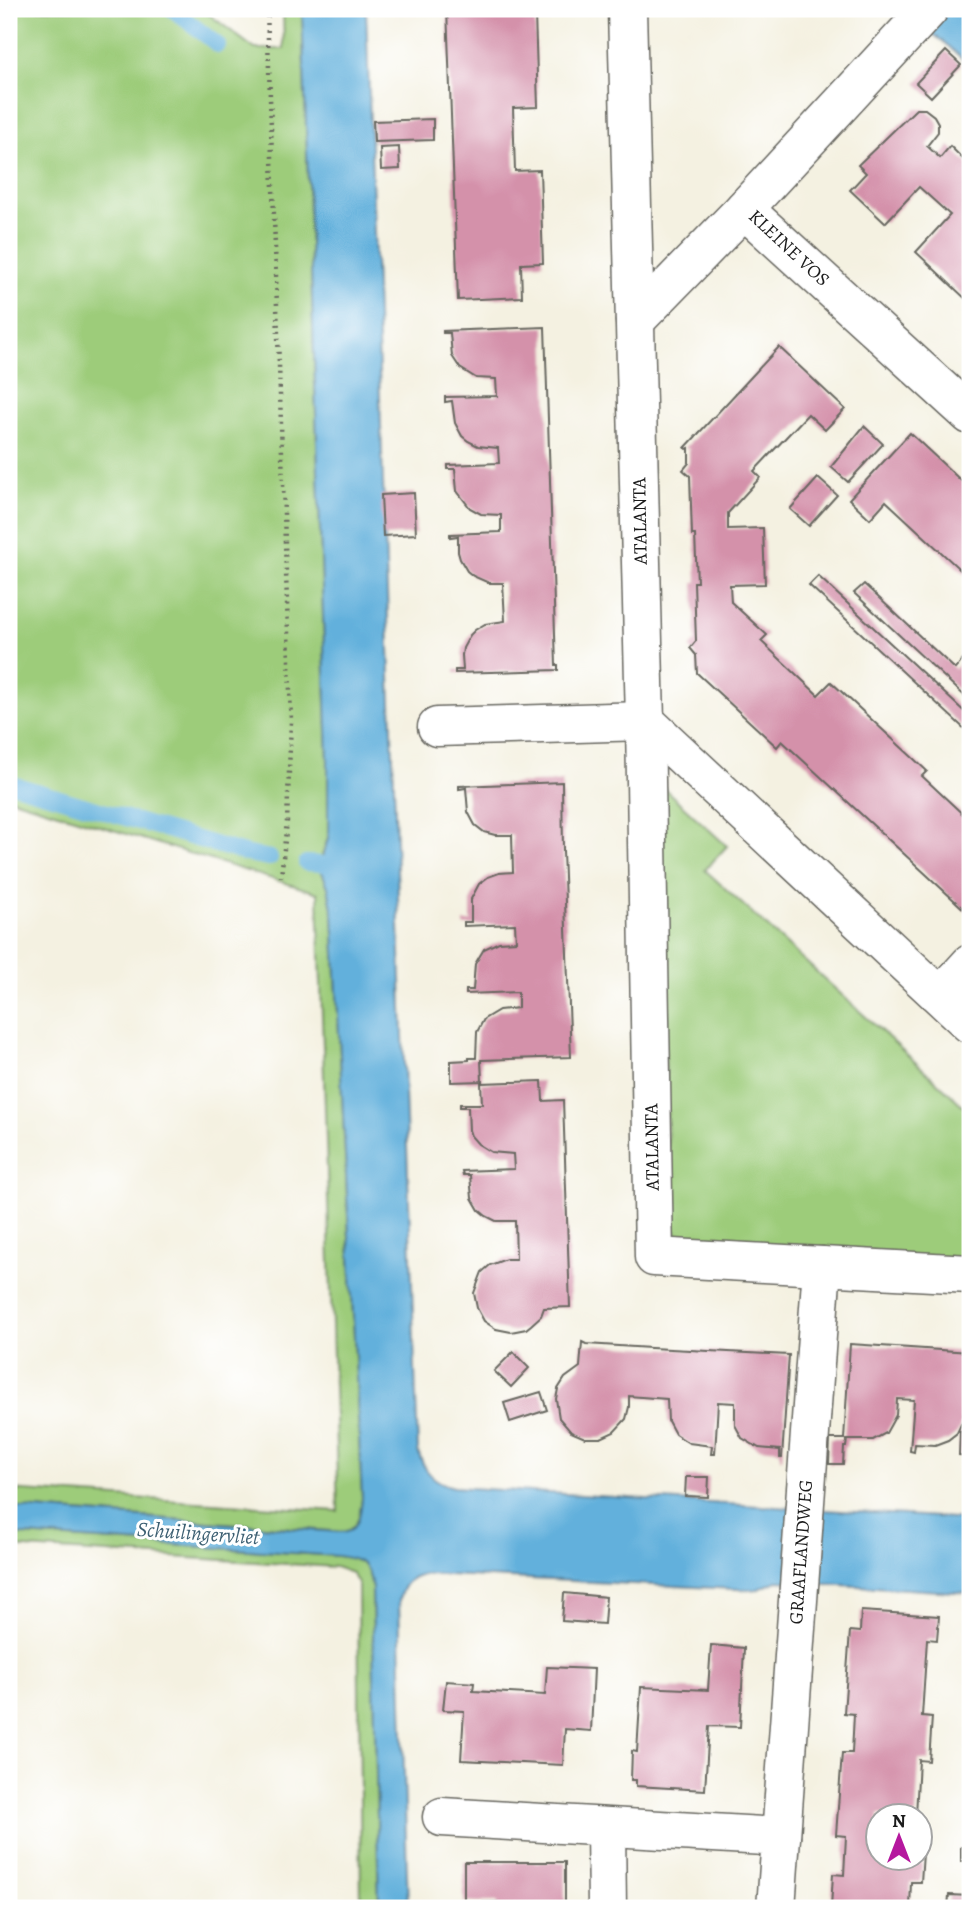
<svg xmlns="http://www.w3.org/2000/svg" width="979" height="1917" font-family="Alegreya,serif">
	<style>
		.green { fill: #9dcc7a; stroke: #5c744b; stroke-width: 2 }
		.water { fill: #62b0dc; stroke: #3f667c; stroke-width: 2 }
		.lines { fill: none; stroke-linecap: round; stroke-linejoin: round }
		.stream { stroke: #62b0dc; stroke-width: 16 }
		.building { fill: #d491aa }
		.minor-casing { stroke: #686761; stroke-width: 41 }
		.path { stroke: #686761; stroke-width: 4.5; stroke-dasharray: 2 5; stroke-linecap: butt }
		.minor { stroke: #fff; stroke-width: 38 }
		.labels { text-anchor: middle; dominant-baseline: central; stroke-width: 6; stroke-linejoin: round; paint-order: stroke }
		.street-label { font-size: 19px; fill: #1c1c1c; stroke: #fff }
		.water-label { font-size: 21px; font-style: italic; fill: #3c5f72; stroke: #fff }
	</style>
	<rect width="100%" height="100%" fill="#fff"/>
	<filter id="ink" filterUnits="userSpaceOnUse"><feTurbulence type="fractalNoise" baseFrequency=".0143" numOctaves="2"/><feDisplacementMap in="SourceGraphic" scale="14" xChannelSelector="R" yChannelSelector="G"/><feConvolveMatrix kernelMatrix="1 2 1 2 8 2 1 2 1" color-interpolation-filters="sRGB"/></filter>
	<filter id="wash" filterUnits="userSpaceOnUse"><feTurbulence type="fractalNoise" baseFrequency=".00686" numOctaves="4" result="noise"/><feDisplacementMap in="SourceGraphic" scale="28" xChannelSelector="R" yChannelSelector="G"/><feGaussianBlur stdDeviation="1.57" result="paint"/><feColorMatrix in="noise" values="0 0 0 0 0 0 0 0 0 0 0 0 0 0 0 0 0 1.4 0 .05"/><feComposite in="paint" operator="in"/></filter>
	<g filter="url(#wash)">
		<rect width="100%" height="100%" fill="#f4f1e1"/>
		<g class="green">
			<path d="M9,9H202L255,49H284L283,9H302L328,760V838L322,855V872L328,887L333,914L362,1498C360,1512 360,1526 345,1532L9,1507V1490L338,1511L318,893L9,798Z"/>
			<path d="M657,782L727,846L705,870L970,1112V1262L688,1247L670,1226Z"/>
			<path d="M9,1534L338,1556C361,1559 369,1564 372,1588L379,1908H361L358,1584L352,1573L335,1567L9,1547Z"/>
		</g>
		<g class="water">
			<path d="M302,9H366L418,1451C424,1471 433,1482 454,1487L970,1519V1593L777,1581L756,1590L427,1574C409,1578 403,1582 399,1600L408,1908H379L372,1588C369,1564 361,1559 337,1556L9,1534V1507L339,1532C360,1532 360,1514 362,1498L333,914L328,887L322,872L321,864L328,838V760Z"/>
			<path d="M899,9H970V66L945,43Z"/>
		</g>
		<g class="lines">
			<g class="stream">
				<path d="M172,9L218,45"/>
				<path d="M9,783L247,854L270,858"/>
				<path d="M306,863L342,865"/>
			</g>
		</g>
		<g id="blocks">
			<g class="building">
				<path d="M447,9H509V15L535,14L538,107L513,108L515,171L540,170L543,263L521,264L522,297L458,300Z"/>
				<path d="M946,51L961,65L931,97L916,83Z"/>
				<path d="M916,109H925L934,116L938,123V132L927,146L940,158L950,146L970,166V303L916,252L950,215L919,187L885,223L850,190L866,173L858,165Z"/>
				<path d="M433,119V140L374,142L373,121Z"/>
				<path d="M399,147L400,169L381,170L380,148Z"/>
				<path d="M545,327L556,665H558V670L455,673V670H463L462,655L463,648L470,635L475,630L485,624L505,621L503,583H489L473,576L467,571L460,559L458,552V536L450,537V534L501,532V515L481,514L470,508L457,491L455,469H448V465L499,463L498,448L478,446L468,441L462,436L455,423L452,401L445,402V397L497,396L496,379L476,378L460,368L452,356L450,333H443V331Z"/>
				<path d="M779,347L845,409L825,430L808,414L754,471L760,477L759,479L728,513V529L763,528L765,584L730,585L731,602L767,635L761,641L818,695L831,682L927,771L922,776L970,821V911L968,913L782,741L777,747L697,673L696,655L690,648L696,641L694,582H697L695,535H692L690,476L683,470L689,463V448L687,449L685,448Z"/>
				<path d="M864,426L883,444L848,482L831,467Z"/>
				<path d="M910,433L970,489V579L886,501L870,519L849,499Z"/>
				<path d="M818,478L837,495L809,526L790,509Z"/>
				<path d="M414,493L416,534L383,536L381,495Z"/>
				<path d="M818,576L970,717V734L809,585Z"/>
				<path d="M864,584L955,669L970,652V701L854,593Z"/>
				<path d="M562,782L563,851L571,1057L481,1060L482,1081L451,1082V1061L469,1060V1058H476L477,1032L484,1019L499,1010L518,1008V992L466,994V990H473L475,964L484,949L499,942L516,941L515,924L464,926V922H471V899L479,884L488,877L499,873L513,872L512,835H495L484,832L475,825L468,812L466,788L459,789V786Z"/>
				<path d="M542,1081L543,1101L563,1100L570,1307L544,1308L541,1316L531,1325L526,1329L511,1332L496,1329L484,1321L477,1308L474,1293L482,1272L490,1265L506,1259H516L515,1221H496L486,1216L479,1210L472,1198L470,1175H463L462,1171L514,1169L513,1154L491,1152L478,1144L471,1136L469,1130L468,1107H460V1104H482L481,1083Z"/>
				<path d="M582,1342L586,1344L651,1348L789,1355L782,1458H780V1450L759,1448L742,1438L735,1425V1403L718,1402L715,1454H711L712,1446L689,1443L675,1434L668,1421L667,1399L629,1396V1407L626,1419L614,1432L601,1438H585L571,1432L559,1418L556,1399L558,1389L565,1378L580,1367Z"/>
				<path d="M850,1344L970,1352V1403L965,1402L963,1420L957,1433L948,1440L935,1445L915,1444L914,1452L910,1451L914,1400L897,1399L896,1415L886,1433L873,1440H847L846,1447H844L843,1464H829L830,1439H844Z"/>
				<path d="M513,1352L529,1368L511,1387L494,1371Z"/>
				<path d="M541,1392L547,1410L510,1422L504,1403Z"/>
				<path d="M960,1431L970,1432V1456L959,1455Z"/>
				<path d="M686,1477H709L708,1497L685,1496Z"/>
				<path d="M564,1593L606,1597L604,1624L562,1621Z"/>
				<path d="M861,1611L939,1616L937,1640L927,1639L922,1716L932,1717L929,1761L919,1760L916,1815H878V1858H920V1838H924L921,1882H911L910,1908H831L833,1874L844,1875L846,1836L836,1835L842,1753H852L854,1714L844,1713L850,1631L860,1632Z"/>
				<path d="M711,1645L744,1648L740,1727L709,1726L705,1790L636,1786V1780H631L632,1751L637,1752L641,1687L708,1690Z"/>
				<path d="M547,1667L594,1669L591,1731L565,1729L563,1765L461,1760L464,1711L443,1710L446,1681L474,1683L473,1691L545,1695Z"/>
				<path d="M961,1847L970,1848V1861H961Z"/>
				<path d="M464,1862H565V1908H497V1902L464,1903Z"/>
				<path d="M949,1895L970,1896V1908H948Z"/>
			</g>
		</g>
	</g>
	<g filter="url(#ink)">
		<use href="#blocks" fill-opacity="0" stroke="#686761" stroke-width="2"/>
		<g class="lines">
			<g class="minor-casing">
				<g id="minor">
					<path d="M627,9L645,721L654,1257L970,1274"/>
					<path d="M929,9L744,209L970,415"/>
					<path d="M635,321L744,209"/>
					<path d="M437,727L645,721L970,1024"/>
					<path d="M941,996L970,964"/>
					<path d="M442,1817L781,1837L776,1908"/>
					<path d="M606,1828L607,1908"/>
					<path d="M781,1837L822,1266"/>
				</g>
			</g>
			<path class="path" d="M267,9L291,721L287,821L281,877"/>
			<use href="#minor" class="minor"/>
		</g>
	</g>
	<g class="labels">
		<g class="street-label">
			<text transform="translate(789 248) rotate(43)">KLEINE VOS</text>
			<text transform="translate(640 521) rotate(-91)">ATALANTA</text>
			<text transform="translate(652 1147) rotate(-91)">ATALANTA</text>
			<text transform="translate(801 1552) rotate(-86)">GRAAFLANDWEG</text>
		</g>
		<g class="water-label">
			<text transform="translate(198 1533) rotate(4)">Schuilingervliet</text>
		</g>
	</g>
	<rect width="979" height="1917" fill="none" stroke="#fff" stroke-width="35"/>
	<g transform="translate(899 1837)"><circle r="33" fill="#ffffff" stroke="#a4a4a4" stroke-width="2"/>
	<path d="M0-5L12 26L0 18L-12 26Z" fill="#b5179e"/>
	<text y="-10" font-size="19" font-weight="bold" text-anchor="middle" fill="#1c1c1c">N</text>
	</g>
</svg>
